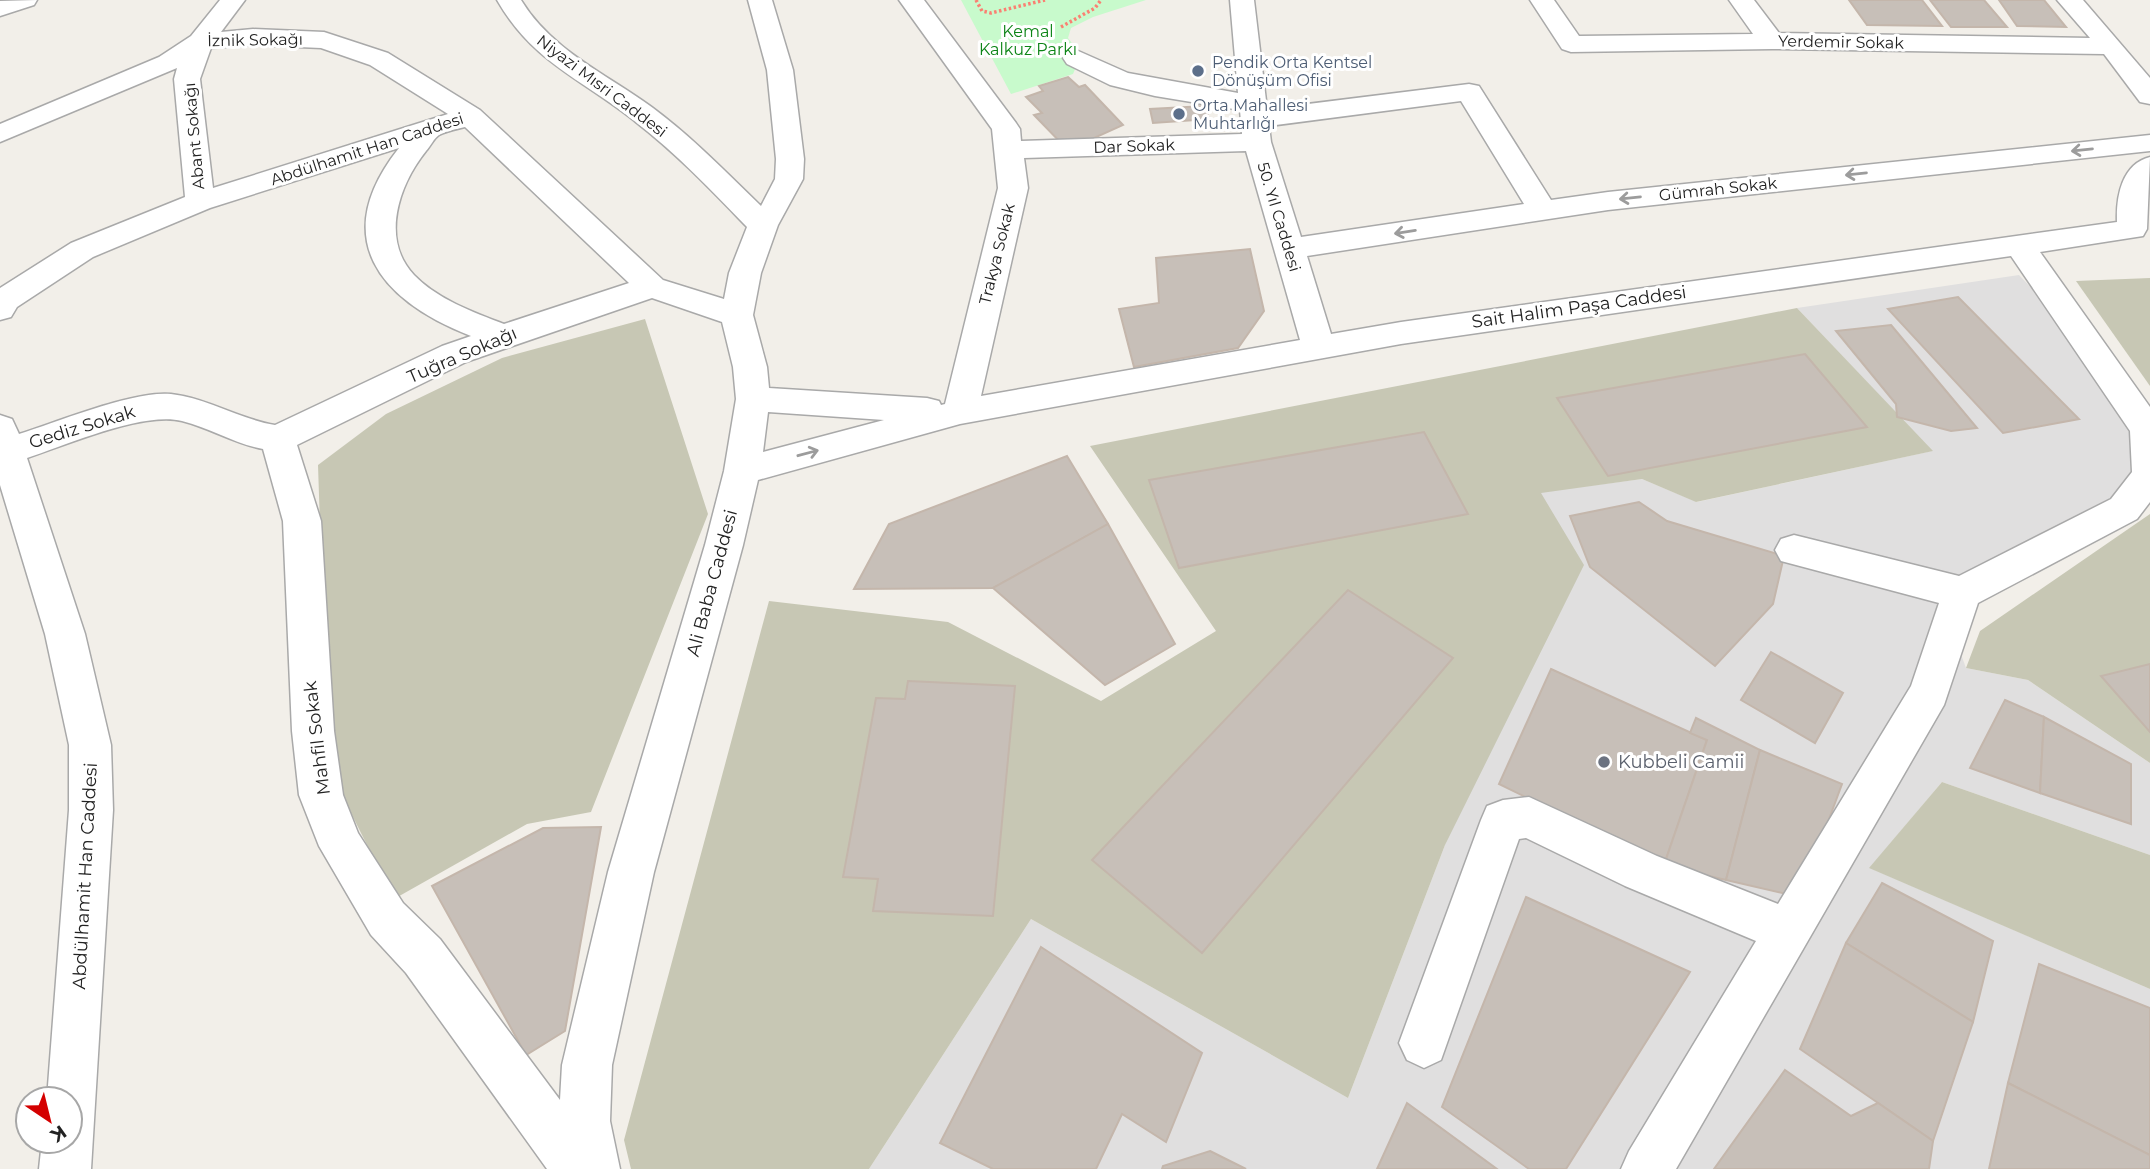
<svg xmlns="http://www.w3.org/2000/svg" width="2150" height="1169" font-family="Montserrat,sans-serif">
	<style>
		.residential { fill: #e0dfdf }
		.construction { fill: #c7c7b4 }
		.park { fill: #c8facc }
		.building { fill: #c7bfb8; stroke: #c4b6ab; stroke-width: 2 }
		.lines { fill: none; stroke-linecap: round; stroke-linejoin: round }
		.minor-casing { stroke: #a9a9a9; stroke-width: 3 }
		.path { stroke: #fa8072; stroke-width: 3.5; stroke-dasharray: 2.5 2.5; stroke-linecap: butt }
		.minor { fill: #fff; fill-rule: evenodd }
		.oneway { stroke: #9c9c9c }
		.service-dot { fill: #5c6f8a; stroke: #fff; stroke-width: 2.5 }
		.worship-dot { fill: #6b7280; stroke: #fff; stroke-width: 2.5 }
		.labels { text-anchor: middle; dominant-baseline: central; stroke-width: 6; stroke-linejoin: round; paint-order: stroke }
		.far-park-label { font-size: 16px; fill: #0c8416; stroke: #fff }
		.far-street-label { font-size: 16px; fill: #222; stroke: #fff }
		.far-service-label { font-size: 16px; fill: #4e5e75; stroke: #fff; text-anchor: start }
		.street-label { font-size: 18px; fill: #222; stroke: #fff }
		.worship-label { font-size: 18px; fill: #5b616d; stroke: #fff; text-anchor: start }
	</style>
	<rect width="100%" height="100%" fill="#f2efe9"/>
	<path class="residential" d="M2019,275L2141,404L2145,489L1948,619L1966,668L2028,680L2150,763V855L1942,782L1870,868L2150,989V1169H869L1031,919L1348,1098L1445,845L1541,492L1642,479L1697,502L1932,451L1797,308Z"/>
	<g class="construction">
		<path d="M2150,278V386L2076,281Z"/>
		<path d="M1797,308L1933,451L1696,502L1642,479L1541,493L1584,565L1445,845L1348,1098L1031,919L869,1169H631L624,1140L769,601L948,622L1101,701L1216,631L1090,446Z"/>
		<path d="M645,319L708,514L591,812L527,824L394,899L328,767L318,465L386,414L502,358Z"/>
		<path d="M2150,514V763L2028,680L1966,668L1980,631Z"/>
		<path d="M1942,782L2150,855V989L1869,868Z"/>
	</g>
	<path class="park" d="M961,0H1146L1093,17L1071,28L1068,38L1081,55L1073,74L1011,94Z"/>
	<g class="building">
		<path d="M1849,0H1922L1942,26L1867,25Z"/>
		<path d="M1930,0H1984L2007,27H1951Z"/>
		<path d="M1999,0H2044L2066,27L2017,26Z"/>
		<path d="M1068,77L1079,87L1085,85L1123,125L1083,143L1063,145L1034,115L1042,113L1026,97L1043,91L1039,86Z"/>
		<path d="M1205,106L1209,119L1153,123L1150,109Z"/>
		<path d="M1250,249L1264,311L1238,348L1134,367L1119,309L1159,303L1156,258Z"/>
		<path d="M1958,297L2079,419L2003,433L1888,309Z"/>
		<path d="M1891,325L1977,428L1951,431L1897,417L1896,404L1836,331Z"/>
		<path d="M1805,354L1867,427L1608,476L1557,398Z"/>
		<path d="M1424,432L1468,514L1179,568L1149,480Z"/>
		<path d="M1067,456L1108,524L993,588L854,589L889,524Z"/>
		<path d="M1639,502L1667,521L1784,556L1773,604L1715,666L1590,567L1570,516Z"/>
		<path d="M1108,524L1175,644L1105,685L993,588Z"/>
		<path d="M1348,590L1453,658L1202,953L1092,860Z"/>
		<path d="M1771,652L1843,693L1815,743L1741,700Z"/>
		<path d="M2150,664V732L2101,676Z"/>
		<path d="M1551,669L1707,740L1664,865L1499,784Z"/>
		<path d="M908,681L1015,686L993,916L873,911L878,879L843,877L876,698L905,699Z"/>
		<path d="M2005,700L2044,717L2040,793L1970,768Z"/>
		<path d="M2044,717L2131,764V824L2040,793Z"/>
		<path d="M1696,718L1760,750L1726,880L1664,865L1707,740L1690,733Z"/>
		<path d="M1760,750L1842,784L1800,897L1726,880Z"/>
		<path d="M601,827L565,1031L526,1055L432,886L543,828Z"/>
		<path d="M1882,883L1993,941L1973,1022L1846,943Z"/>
		<path d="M1526,897L1690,972L1566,1169H1529L1442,1107Z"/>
		<path d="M1846,943L1973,1022L1933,1141L1800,1049Z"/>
		<path d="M1041,947L1202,1053L1166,1142L1122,1114L1096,1169H993L940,1143Z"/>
		<path d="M2039,964L2150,1008V1155L2008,1083Z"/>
		<path d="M1785,1070L1851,1116L1878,1103L1933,1141L1929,1169H1714Z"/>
		<path d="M2008,1083L2150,1155V1169H1989Z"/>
		<path d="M1407,1103L1497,1169H1377Z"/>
		<path d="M1210,1151L1246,1169H1162L1163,1166Z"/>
	</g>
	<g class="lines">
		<g class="minor-casing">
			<g id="minor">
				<path d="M37,0L34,5L0,16V1Z"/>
				<path d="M220,0H245L221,32L253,29L324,32L388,53L480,110L663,280L724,299L729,273L747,227C712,191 677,154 637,123C583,79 534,64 497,0H521C552,51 607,74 653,108C692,137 726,172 761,206L775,179L776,159L767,70L748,0H772L793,70L804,159L803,179L778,225L761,273L753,315L767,367L769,388L927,398L939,401L941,405L945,404L998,188L992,129L899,0H924L1016,123L1020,129L1021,141L1242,134L1240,110L1155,96L1110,85L1067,64L1063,58L1067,52L1076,50L1128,73L1238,93L1230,0H1254L1267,109L1469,84L1479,86L1551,200L1608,192L2150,135V151L1608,210L1307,256L1331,334L1401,322L2117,222C2116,196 2122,164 2150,157L2147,229L2143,236L2040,252L2150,407V502L2137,519L1978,603L1944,705L1676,1169H1621L1629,1151L1756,941L1625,886L1526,838L1519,839L1441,1060L1424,1068L1407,1060L1399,1043L1481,820L1487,806L1503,800L1529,797L1657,856L1778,904L1911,686L1939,603L1781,561L1775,550L1781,539L1794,535L1959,576L2111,499L2132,472L2130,431L2011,256L1401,344L960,424L758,480L743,545L654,872L612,1065L610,1121L620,1169H547L406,973L371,935L319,846L299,795L292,731L283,521L263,449C235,444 210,428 182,421C144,411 66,445 27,458L85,634L111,745L113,810L91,1169H39L42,1141H70V1099H47L69,810V745L45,634L0,485V415L12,419L19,434C57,422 135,390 171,394C207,398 239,419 275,425L442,346L471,336C379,300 328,238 399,148L210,208L93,257L17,307L11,317L0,320V288L71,243L185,197L174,79L177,68L0,142V124L159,57L191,36ZM253,45L321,48L370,65L448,114L213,188L200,79L211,48ZM1461,101L1524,204L1301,237L1271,142L1269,126ZM465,127L629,283L504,324C473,312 437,299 414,275C380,239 399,185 426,151C430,147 434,138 439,135C446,131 457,129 465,127ZM1246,151L1300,340L981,396L1028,188L1024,158ZM652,298L722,322L733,367L736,399L724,471L705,545L608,872L562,1065L560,1100L440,939L403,903L358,833L343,795L334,731L321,521L297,445L466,362ZM768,412L884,420L763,452Z"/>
				<path d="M1530,0H1554L1579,36L1753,34L1729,0H1754L1779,33L2090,38L2057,0H2083L2150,78V104L2140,102L2104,54L1772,49L1571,52L1562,49Z"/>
			</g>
		</g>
		<g class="path">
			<path d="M976,0L982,11L991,13L1045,0"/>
			<path d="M1061,27L1095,8L1101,0"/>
		</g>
		<use href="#minor" class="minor"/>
	</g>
	<defs><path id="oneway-shaft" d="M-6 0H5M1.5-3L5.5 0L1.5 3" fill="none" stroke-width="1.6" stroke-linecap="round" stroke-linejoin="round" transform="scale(1.75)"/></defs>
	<g class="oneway">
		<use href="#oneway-shaft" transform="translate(2082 150) rotate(174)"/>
		<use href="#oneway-shaft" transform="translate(1856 174) rotate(174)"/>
		<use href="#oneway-shaft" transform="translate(1630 198) rotate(174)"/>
		<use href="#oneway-shaft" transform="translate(1405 232) rotate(171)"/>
		<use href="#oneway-shaft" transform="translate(808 453) rotate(-15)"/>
	</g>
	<g class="service-dot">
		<circle cx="1198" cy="71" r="7"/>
		<circle cx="1179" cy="114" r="7"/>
	</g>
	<circle class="worship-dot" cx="1604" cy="762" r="7"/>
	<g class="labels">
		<g class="far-park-label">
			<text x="1028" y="31">Kemal<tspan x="1028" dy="18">Kalkuz Parkı</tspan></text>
		</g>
		<g class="far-street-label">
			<text transform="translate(255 40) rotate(-1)">İznik Sokağı</text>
			<text transform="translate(1841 42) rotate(1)">Yerdemir Sokak</text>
			<text transform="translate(602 86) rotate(37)">Niyazi Mısri Caddesi</text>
			<text transform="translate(194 136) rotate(-95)">Abant Sokağı</text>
			<text transform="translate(1134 146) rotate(-2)">Dar Sokak</text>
			<text transform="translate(367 149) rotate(-18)">Abdülhamit Han Caddesi</text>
			<text transform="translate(1718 189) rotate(-6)">Gümrah Sokak</text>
			<text transform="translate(1279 217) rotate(73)">50. Yıl Caddesi</text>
			<text transform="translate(997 254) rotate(-76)">Trakya Sokak</text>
		</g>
		<g class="far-service-label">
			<text x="1212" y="62">Pendik Orta Kentsel<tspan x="1212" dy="18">Dönüşüm Ofisi</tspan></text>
			<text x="1193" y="105">Orta Mahallesi<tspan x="1193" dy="18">Muhtarlığı</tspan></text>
		</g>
		<g class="street-label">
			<text transform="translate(1579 307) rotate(-8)">Sait Halim Paşa Caddesi</text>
			<text transform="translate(462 355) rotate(-23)">Tuğra Sokağı</text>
			<text transform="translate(82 427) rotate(-17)">Gediz Sokak</text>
			<text transform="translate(712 583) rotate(-75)">Ali Baba Caddesi</text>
			<text transform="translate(317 738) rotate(-97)">Mahfil Sokak</text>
			<text transform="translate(85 876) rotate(-87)">Abdülhamit Han Caddesi</text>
		</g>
		<g class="worship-label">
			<text x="1618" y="762">Kubbeli Camii</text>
		</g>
	</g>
	<g transform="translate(49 1120) rotate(145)"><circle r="33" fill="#ffffff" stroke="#a7a7a7" stroke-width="2"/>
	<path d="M0-5L12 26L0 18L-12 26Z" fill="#d40000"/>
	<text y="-10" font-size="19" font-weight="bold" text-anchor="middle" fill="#222222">K</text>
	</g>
</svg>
